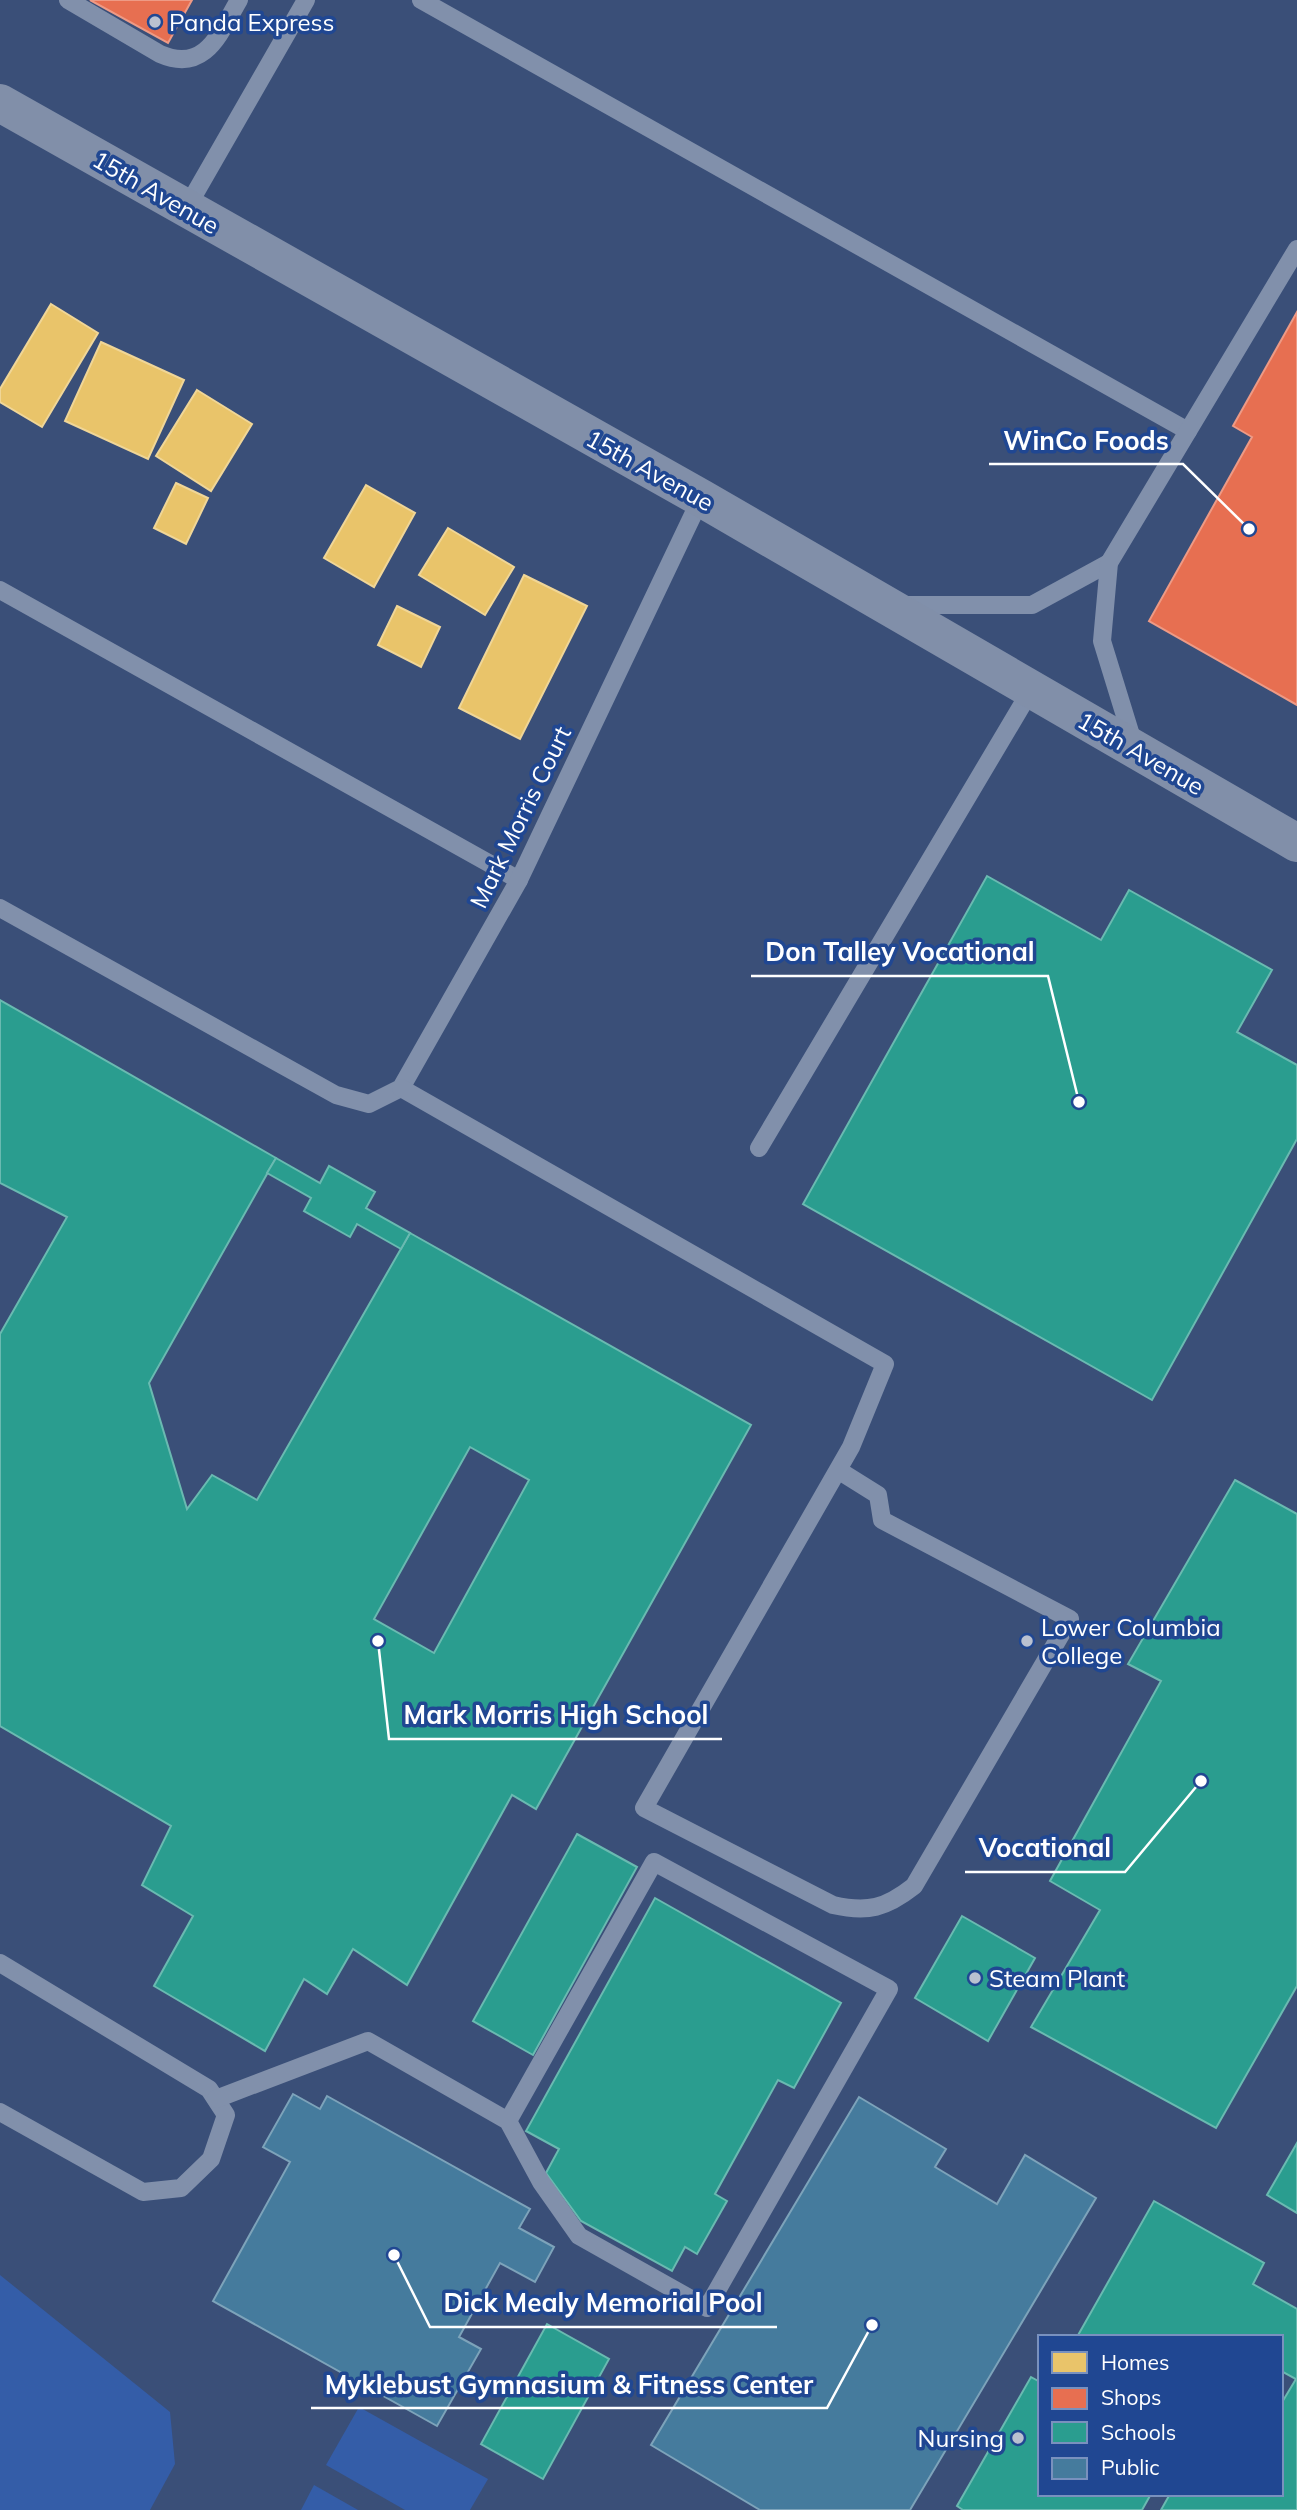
<svg xmlns="http://www.w3.org/2000/svg" width="1297" height="2510" font-family="Mulish,sans-serif">
	<style>
		.garden { fill: #345da8 }
		.homes { fill: #e9c46a; stroke: #f0d697; stroke-width: 2 }
		.shops { fill: #e76f51; stroke: #ee9a85; stroke-width: 2 }
		.schools { fill: #2a9d8f; stroke: #6abab1; stroke-width: 2; fill-rule: evenodd }
		.public { fill: #457b9d; stroke: #7da3ba; stroke-width: 2 }
		.lines { fill: none; stroke-linecap: round; stroke-linejoin: round }
		.service { stroke: #8190ab; stroke-width: 18 }
		.primary { stroke: #818fa9; stroke-width: 38 }
		.poi-dot { fill: #bac1d0; stroke: #204792; stroke-width: 2.5 }
		.labels { text-anchor: middle; dominant-baseline: central; stroke-width: 7; stroke-linejoin: round; paint-order: stroke }
		.poi-label { font-size: 24px; fill: #fff; stroke: #204792; text-anchor: start }
		.street-label { font-size: 24px; fill: #fff; stroke: #204792 }
		.leader { fill: none; stroke: #fff; stroke-width: 2.5 }
		.callout-dot { fill: #fff; stroke: #204792; stroke-width: 2.5 }
		.callout-label { font-size: 26px; text-anchor: middle; font-weight: bold; fill: #fff; stroke: #204792; stroke-width: 7; stroke-linejoin: round; paint-order: stroke }
	</style>
	<rect width="100%" height="100%" fill="#3a4f78"/>
	<g class="garden">
		<path d="M0,2275L170,2412L175,2464L150,2510H0Z"/>
		<path d="M359,2407L488,2479L470,2510H405L326,2465Z"/>
		<path d="M314,2485L358,2510H301Z"/>
	</g>
	<g class="homes">
		<path d="M51,304L98,333L42,427L0,402V389Z"/>
		<path d="M101,342L184,380L148,459L65,421Z"/>
		<path d="M197,390L252,424L211,491L156,456Z"/>
		<path d="M176,483L208,498L186,544L154,528Z"/>
		<path d="M366,485L415,513L374,587L324,558Z"/>
		<path d="M448,528L514,567L485,615L419,575Z"/>
		<path d="M524,575L587,606L520,739L459,708Z"/>
		<path d="M397,606L440,627L421,667L378,645Z"/>
	</g>
	<g class="shops">
		<path d="M90,0H192L168,43Z"/>
		<path d="M1297,312V705L1149,621L1252,437L1233,426Z"/>
	</g>
	<g class="schools">
		<path d="M987,876L1101,940L1129,890L1272,970L1237,1032L1297,1065V1139L1152,1400L803,1204Z"/>
		<path d="M0,1000L276,1158L149,1383L187,1509L212,1475L257,1500L410,1233L751,1425L536,1809L512,1795L407,1985L353,1949L327,1994L304,1979L265,2051L154,1986L193,1916L142,1885L171,1826L0,1726V1334L67,1217L0,1183ZM470,1447L529,1480L434,1653L374,1619Z"/>
		<path d="M276,1158L320,1183L329,1166L375,1192L366,1208L410,1233L401,1249L357,1224L350,1237L304,1211L311,1198L267,1173Z"/>
		<path d="M1235,1480L1297,1514V1986L1216,2128L1031,2027L1100,1910L1050,1881L1161,1681L1128,1664Z"/>
		<path d="M577,1834L637,1867L533,2055L473,2021Z"/>
		<path d="M655,1898L841,2003L794,2088L778,2080L715,2194L727,2201L697,2254L685,2247L672,2271L581,2221L546,2173L559,2149L526,2131Z"/>
		<path d="M962,1916L1035,1958L988,2041L915,1998Z"/>
		<path d="M1297,2143V2213L1267,2195Z"/>
		<path d="M1154,2201L1264,2263L1253,2284L1297,2309V2510H1161L1170,2494H1281V2404L1296,2379L1281,2371V2337H1077Z"/>
		<path d="M547,2324L609,2359L543,2479L481,2444Z"/>
		<path d="M1031,2377L1040,2382V2494H1151L1142,2510H963L957,2506Z"/>
	</g>
	<g class="public">
		<path d="M293,2094L320,2109L327,2096L530,2209L519,2228L554,2247L535,2282L500,2263L459,2337L481,2349L437,2426L213,2301L290,2162L263,2147Z"/>
		<path d="M859,2097L946,2149L935,2167L997,2204L1025,2155L1096,2198L910,2510H760L651,2445Z"/>
	</g>
	<g class="lines">
		<g class="service">
			<path d="M68,0L160,54C206,74 220,32 239,0"/>
			<path d="M421,0L1188,431"/>
			<path d="M186,209L306,0"/>
			<path d="M0,590L519,880"/>
			<path d="M903,605H1032L1109,563"/>
			<path d="M1134,745L1102,641L1109,563L1297,249"/>
			<path d="M0,908L336,1095L369,1104L401,1088L519,880L701,498"/>
			<path d="M401,1088L885,1364L851,1447L644,1808L833,1905C868,1913 886,1908 914,1886L1070,1619L882,1520L878,1495L838,1470"/>
			<path d="M759,1148L1031,690"/>
			<path d="M0,1963L209,2089L226,2115L211,2159L181,2188L143,2192L0,2112"/>
			<path d="M216,2099L368,2041L508,2121L541,2182L579,2236L707,2308L889,1989L654,1862L508,2121"/>
		</g>
		<path class="primary" d="M0,103L701,498L1297,843"/>
	</g>
	<g class="poi-dot">
		<circle cx="155" cy="22" r="7"/>
		<circle cx="1027" cy="1641" r="7"/>
		<circle cx="975" cy="1978" r="7"/>
		<circle cx="1018" cy="2438" r="7"/>
	</g>
	<g class="labels">
		<g class="poi-label">
			<text x="169" y="22">Panda Express</text>
			<text x="1041" y="1627">Lower Columbia<tspan x="1041" dy="28">College</tspan></text>
			<text x="989" y="1978">Steam Plant</text>
			<text x="1004" y="2438" text-anchor="end">Nursing</text>
		</g>
		<g class="street-label">
			<text transform="translate(156 192) rotate(30)">15th Avenue</text>
			<text transform="translate(650 470) rotate(29)">15th Avenue</text>
			<text transform="translate(1141 753) rotate(30)">15th Avenue</text>
			<text transform="translate(520 817) rotate(-64)">Mark Morris Court</text>
		</g>
	</g>
	<path class="leader" d="M1249 529L1183 464H989M1079 1102L1048 976H751M378 1641L389 1739H722M1201 1781L1125 1872H965M394 2255L430 2327H777M872 2325L827 2408H311"/>
	<g class="callout-dot">
		<circle cx="1249" cy="529" r="7"/>
		<circle cx="1079" cy="1102" r="7"/>
		<circle cx="378" cy="1641" r="7"/>
		<circle cx="1201" cy="1781" r="7"/>
		<circle cx="394" cy="2255" r="7"/>
		<circle cx="872" cy="2325" r="7"/>
	</g>
	<g class="callout-label">
		<text x="1086" y="450">WinCo Foods</text>
		<text x="900" y="961">Don Talley Vocational</text>
		<text x="556" y="1724">Mark Morris High School</text>
		<text x="1045" y="1857">Vocational</text>
		<text x="603" y="2312">Dick Mealy Memorial Pool</text>
		<text x="569" y="2394">Myklebust Gymnasium &amp; Fitness Center</text>
	</g>
	<rect x="1038" y="2335" width="245" height="161" fill="#204792" stroke="#7991be" stroke-width="2"/>
	<rect x="1052" y="2352" width="35" height="21" fill="#e9c46a" stroke="#7991be" stroke-width="2"/>
	<text x="1101" y="2370" font-size="21" fill="#ffffff">Homes</text>
	<rect x="1052" y="2388" width="35" height="21" fill="#e76f51" stroke="#7991be" stroke-width="2"/>
	<text x="1101" y="2405" font-size="21" fill="#ffffff">Shops</text>
	<rect x="1052" y="2422" width="35" height="21" fill="#2a9d8f" stroke="#7991be" stroke-width="2"/>
	<text x="1101" y="2440" font-size="21" fill="#ffffff">Schools</text>
	<rect x="1052" y="2458" width="35" height="21" fill="#457b9d" stroke="#7991be" stroke-width="2"/>
	<text x="1101" y="2475" font-size="21" fill="#ffffff">Public</text>
</svg>
